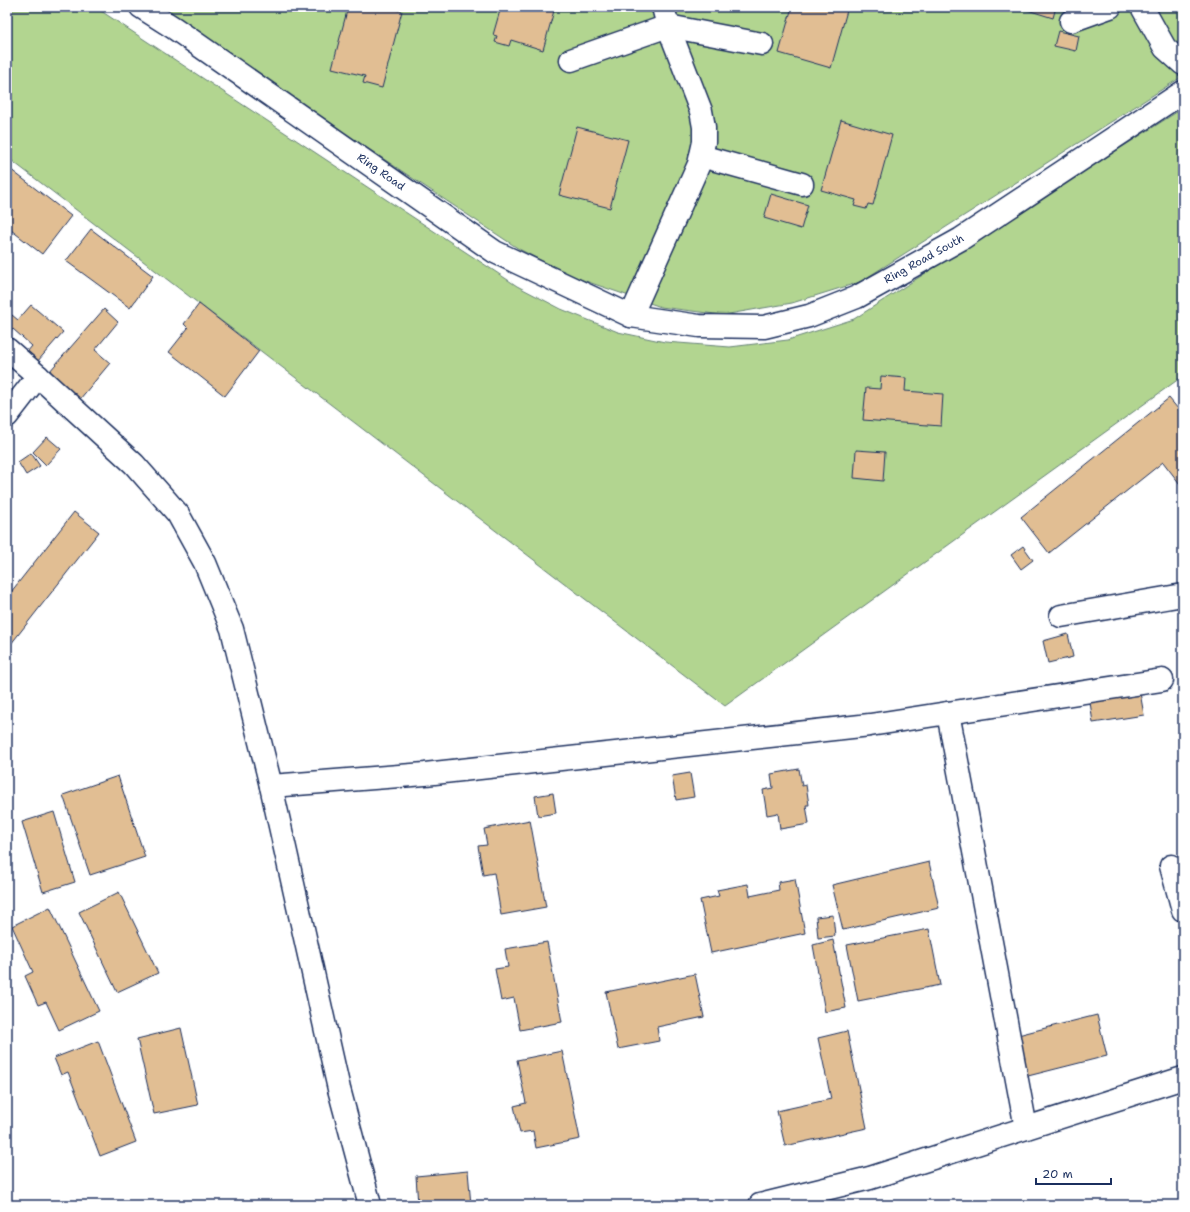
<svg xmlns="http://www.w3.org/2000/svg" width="1190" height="1212" font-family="'Shantell Sans',sans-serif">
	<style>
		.green { fill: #b2d590; stroke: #668277 }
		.building { fill: #e1be93; stroke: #1b2f5e }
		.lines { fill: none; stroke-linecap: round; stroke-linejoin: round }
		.minor-casing { stroke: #1b2f5e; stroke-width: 25 }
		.minor { stroke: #fff; stroke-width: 22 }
		.labels { text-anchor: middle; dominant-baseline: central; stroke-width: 3; stroke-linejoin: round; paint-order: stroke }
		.street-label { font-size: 11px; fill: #1b2f5e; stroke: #fff }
	</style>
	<rect width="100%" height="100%" fill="#fff"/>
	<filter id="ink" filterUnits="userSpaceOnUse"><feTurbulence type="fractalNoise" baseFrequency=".025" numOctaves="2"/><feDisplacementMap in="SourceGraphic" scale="8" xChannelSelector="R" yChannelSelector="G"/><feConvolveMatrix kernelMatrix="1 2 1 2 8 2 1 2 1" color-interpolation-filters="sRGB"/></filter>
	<g filter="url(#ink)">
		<g class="green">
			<path d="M7,7H95L517,286L561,309L618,332L665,342L730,347L788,340L854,319L1183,108V376L725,706L7,157Z"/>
			<path d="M159,7H1183V76L860,282L792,303L723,315L661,307L571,276L519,249L337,128Z"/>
		</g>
		<g class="building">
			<path d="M348,7H385L402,11L382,88L363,83L365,76L332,68Z"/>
			<path d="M501,7H555L543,50L511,40L509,46L495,42L497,36L493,35Z"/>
			<path d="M792,7H848L831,68L779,53Z"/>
			<path d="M1018,7H1056L1053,18Z"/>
			<path d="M1058,31L1079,36L1076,51L1054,46Z"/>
			<path d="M841,120L892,135L873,205L868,204L866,209L854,206L856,200L821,190Z"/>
			<path d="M577,127L628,140L610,208L559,195Z"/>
			<path d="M10,169L71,216L42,254L7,227V173Z"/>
			<path d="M771,194L808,205L801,229L764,218Z"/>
			<path d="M91,229L153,276L130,308L66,261Z"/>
			<path d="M199,304L259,351L225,396L169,352L188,328L184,324Z"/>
			<path d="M31,305L63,332L37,362L27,352L32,346L13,329L7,336V321L12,315L18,320Z"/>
			<path d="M104,309L118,322L95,350L110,363L80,399L49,372Z"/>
			<path d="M881,376L906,378L905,391L943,394L941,426L863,420L866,388L880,389Z"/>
			<path d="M1169,398L1183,415V488L1163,462L1049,553L1021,517Z"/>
			<path d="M47,437L61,449L46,465L33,452Z"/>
			<path d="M856,450L885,452L883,481L854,478Z"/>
			<path d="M31,453L40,466L26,475L18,462Z"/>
			<path d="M74,512L99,532L7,649V597Z"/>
			<path d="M1023,546L1033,560L1021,569L1011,555Z"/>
			<path d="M1068,634L1073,657L1048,663L1043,641Z"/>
			<path d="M1139,687L1144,715L1093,723L1089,695Z"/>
			<path d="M799,769L802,786L806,785L809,805H806L809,824L780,829L778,813L767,815L763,790L773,788L771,774Z"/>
			<path d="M690,773L694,797L676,800L672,776Z"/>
			<path d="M118,776L145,857L90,875L63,795Z"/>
			<path d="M553,793L556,813L538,816L535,796Z"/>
			<path d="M54,812L75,882L43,892L22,822Z"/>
			<path d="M530,820L546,907L501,915L494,873L483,875L478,846L487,845L484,829Z"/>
			<path d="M929,862L939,908L843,930L832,885Z"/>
			<path d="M795,879L805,933L711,953L700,900L719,896L717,890L748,884L750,896L779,890L778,882Z"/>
			<path d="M119,892L158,973L117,992L79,912Z"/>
			<path d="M50,907L99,1011L59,1030L46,1002L38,1005L25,976L33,972L12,926Z"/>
			<path d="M833,915L835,936L818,938L816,917Z"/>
			<path d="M929,929L940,985L858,1001L847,945Z"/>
			<path d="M833,940L846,1008L825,1012L813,945Z"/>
			<path d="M547,942L562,1022L520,1030L514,998L501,1001L495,969L508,967L505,949Z"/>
			<path d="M695,974L704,1017L657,1027L659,1041L618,1049L606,992Z"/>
			<path d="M1097,1015L1107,1056L1024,1077L1014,1036Z"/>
			<path d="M181,1028L198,1105L154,1114L137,1039Z"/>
			<path d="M847,1031L867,1128L785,1146L777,1111L831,1099L818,1038Z"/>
			<path d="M98,1041L136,1142L100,1156L68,1072L61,1075L54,1058Z"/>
			<path d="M562,1051L580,1139L536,1148L533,1131L520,1133L514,1106L526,1103L517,1060Z"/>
			<path d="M468,1171L471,1205H418L416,1176Z"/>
		</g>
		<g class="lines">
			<g class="minor-casing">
				<g id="minor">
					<path d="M141,7L174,28L495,252L631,316L699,326L764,327L809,316L857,297L961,239L1183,92"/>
					<path d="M1142,7L1165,48L1183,64"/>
					<path d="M1071,21L1110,7"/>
					<path d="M571,60L668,26L762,44"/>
					<path d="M701,156L802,184"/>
					<path d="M631,316L699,164L704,142V127L701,111L668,26L663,7"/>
					<path d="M7,349L38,376L134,464L178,514L205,563L232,629L271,786L339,1089L370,1205"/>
					<path d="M7,416L38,376"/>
					<path d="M1061,616L1183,595"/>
					<path d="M948,713L1026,1128"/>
					<path d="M271,786L425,774L870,725L1162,680"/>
					<path d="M1171,866L1183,910"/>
					<path d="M760,1205L870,1178L1183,1078"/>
				</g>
			</g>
			<use href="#minor" class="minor"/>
		</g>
	</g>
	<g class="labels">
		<g class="street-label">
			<text transform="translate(381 172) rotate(35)">Ring Road</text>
			<text transform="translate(924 259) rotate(-29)">Ring Road South</text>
		</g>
	</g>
	<rect width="1190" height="1212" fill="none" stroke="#fff" stroke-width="24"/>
	<rect x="12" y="12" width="1166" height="1188" fill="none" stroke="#1b2f5e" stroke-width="1.5" filter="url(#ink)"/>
	<path d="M1036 1178v6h75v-6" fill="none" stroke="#1b2f5e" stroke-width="2"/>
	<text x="1042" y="1178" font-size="12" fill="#1b2f5e" stroke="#ffffff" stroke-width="3" paint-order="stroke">20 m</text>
</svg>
